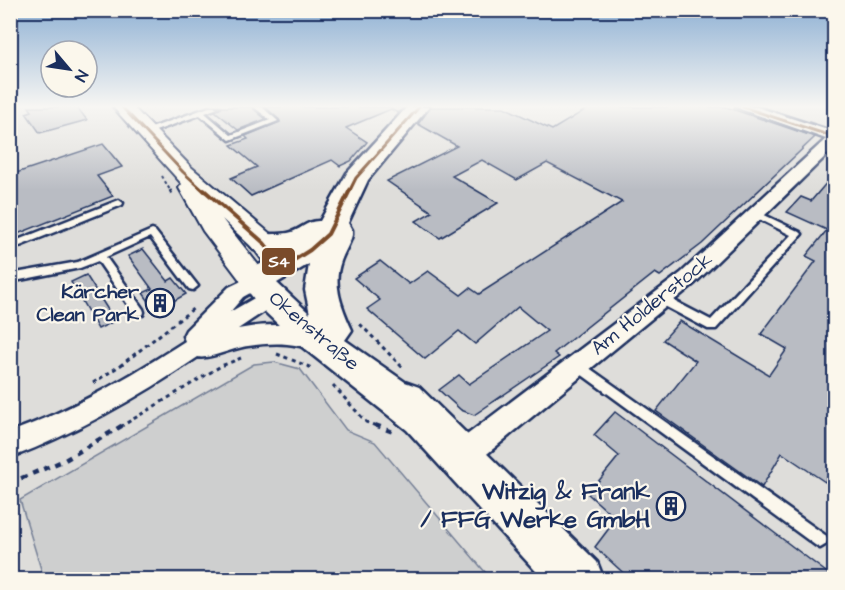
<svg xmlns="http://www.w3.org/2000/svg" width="845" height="590" font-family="'Architects Daughter',sans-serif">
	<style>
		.built { fill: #deddda }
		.green { fill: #cecfcf; stroke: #747f96; stroke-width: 1.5 }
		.building { fill: #b9bcc3; stroke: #1b2f5e; stroke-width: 1.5 }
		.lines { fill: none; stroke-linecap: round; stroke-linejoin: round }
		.service-casing { stroke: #1b2f5e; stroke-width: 5 }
		.minor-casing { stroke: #1b2f5e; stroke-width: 5 }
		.secondary-casing { stroke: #1b2f5e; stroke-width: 4 }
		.primary-casing { stroke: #1b2f5e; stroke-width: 5 }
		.path-far2 { stroke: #1b2f5e; stroke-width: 2; stroke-dasharray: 3 3; stroke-linecap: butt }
		.path-far1 { stroke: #1b2f5e; stroke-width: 3; stroke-dasharray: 4 4; stroke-linecap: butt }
		.path { stroke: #1b2f5e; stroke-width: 4.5; stroke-dasharray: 6 6; stroke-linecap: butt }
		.service { fill: #fbf7ec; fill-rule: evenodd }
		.minor { fill: #fbf7ec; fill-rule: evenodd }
		.secondary { fill: #fbf7ec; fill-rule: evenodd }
		.primary { fill: #fbf7ec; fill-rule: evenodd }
		.bus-1-far1-casing { stroke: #fbf7ec; stroke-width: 6 }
		.bus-1-casing { stroke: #fbf7ec; stroke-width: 8 }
		.bus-1-far1 { stroke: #7a4b2a; stroke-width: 3 }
		.bus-1 { stroke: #7a4b2a; stroke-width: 4 }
		.labels { text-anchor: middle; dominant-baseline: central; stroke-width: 4.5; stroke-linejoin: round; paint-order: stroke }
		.poi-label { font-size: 20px; font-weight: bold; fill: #1b2f5e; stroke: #fbf7ec; text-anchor: end }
		.street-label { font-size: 20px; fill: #1b2f5e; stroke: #fbf7ec }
		.near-poi-label { font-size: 24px; font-weight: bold; fill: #1b2f5e; stroke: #fbf7ec; text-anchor: end }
		.line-badge { stroke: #fbf7ec; stroke-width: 2 }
		.badge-label { font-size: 16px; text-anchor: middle; font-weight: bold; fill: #fff }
	</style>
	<rect width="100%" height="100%" fill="#eeebe4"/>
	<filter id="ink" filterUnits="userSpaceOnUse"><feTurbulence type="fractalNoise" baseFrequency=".0167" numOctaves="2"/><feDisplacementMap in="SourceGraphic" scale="12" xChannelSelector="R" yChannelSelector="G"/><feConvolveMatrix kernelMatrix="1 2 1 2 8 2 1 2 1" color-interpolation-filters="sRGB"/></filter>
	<g filter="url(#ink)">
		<path class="built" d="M10,107H834V579H11Z"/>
		<path class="green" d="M274,362L300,369L346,430L375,442L491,579H44L20,500L254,364Z"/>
		<g class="building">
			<path d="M29,107H77L87,120L40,133L26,113L32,111Z"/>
			<path d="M222,107H252L266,119L238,130L215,111Z"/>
			<path d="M266,107H404L398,113L391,109L346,128L367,142L351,161L340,166L332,160L251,196L231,178L257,167L231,145L248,139L245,136L280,122Z"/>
			<path d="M431,107H504L552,130L590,107H726L815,137L702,244L660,276L655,273L554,353L559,357L474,415L461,410L439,390L459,375L469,384L547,331L518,307L475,344L459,331L425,359L367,309L380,300L354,278L380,261L409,284L428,271L461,295L470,288L479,294L622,202L547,163L517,180L482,160L452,176L498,203L440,238L416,221L432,212L387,181L457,146L418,124Z"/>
			<path d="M103,144L122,167L97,176L113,196L10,237V175Z"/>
			<path d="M834,174V463L825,482L782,453L762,487L656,411L696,361L663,340L680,321L769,375L787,349L761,334L816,261L806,256L827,230L787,212L801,197L811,201Z"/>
			<path d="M143,249L168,281L173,278L186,294L156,311L143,293L152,289L128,256Z"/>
			<path d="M86,275L115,321L98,329L71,282Z"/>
			<path d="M615,412L834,578V579H630L595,547L616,519L588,494L619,456L594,435Z"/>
		</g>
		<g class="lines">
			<g class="service-casing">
				<g id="service">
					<path d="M209,107H220L205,113L231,135L270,120L254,107H262L278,121L230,140L200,115L147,134L140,132Z"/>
					<path d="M119,200L123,203L122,205L10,250V243Z"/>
					<path d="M756,211L800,232L802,234L716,329H708L657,302L656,299L657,296H665L711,320L791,235L753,216L752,214Z"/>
					<path d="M152,230L155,231L198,286L193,290L189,289L150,237L106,257L143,309L144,312L143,315H135L98,261L80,268L10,282V274L78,262Z"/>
					<path d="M578,360L825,535L828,540L825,545L820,548L815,545L574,369L572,365L574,361Z"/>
				</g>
			</g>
			<g class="minor-casing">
				<g id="minor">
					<path d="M736,107H757L834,132V148L695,283L471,467L461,470L451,467L447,457L451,447L681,273L826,139Z"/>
					<path d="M256,274L263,276L266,281L263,286L243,297L230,312L270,289L277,291L281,297L277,303L238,329C266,323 297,323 324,333L327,339L324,345C312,350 299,345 287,344C274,343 261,344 248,346C236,347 208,360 198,357C138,398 78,432 10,458V432C73,410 129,377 185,341L183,336L186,330L229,287Z"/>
				</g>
			</g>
			<g class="secondary-casing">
				<path id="secondary" d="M113,107H133L191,167L274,237L297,267L293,274L283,277L273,274L254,249L222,219L271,281L266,288L256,292L246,288L203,231L179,188L182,184Z"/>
			</g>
			<g class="primary-casing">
				<path id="primary" d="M407,107H429L368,180L348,223L352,230V235C350,244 344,252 341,261C332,285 342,308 352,330L345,340L405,382L419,387L597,562L604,580H544L407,430L301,346L262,309L240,281L245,273L280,253L254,250L249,243L254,236C265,233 276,235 288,233C300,231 307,220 320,221L347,173ZM309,264L305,290L310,314L277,283Z"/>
			</g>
			<path class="path-far2" d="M162,176L171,192"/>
			<g class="path-far1">
				<path d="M170,190L172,194"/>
				<path d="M360,324L403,368"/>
				<path d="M277,354L312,368"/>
				<path d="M93,383L121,365L194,308"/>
				<path d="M333,385L366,422L379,427"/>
				<path d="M120,427L221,366L241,358"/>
			</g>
			<g class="path">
				<path d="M375,425L393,432"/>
				<path d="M10,483L65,460L123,425"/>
			</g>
			<use href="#service" class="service"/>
			<use href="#minor" class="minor"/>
			<use href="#secondary" class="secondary"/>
			<use href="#primary" class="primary"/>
			<g class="bus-1-far1-casing">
				<g id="bus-1-far1">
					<path d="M122,107L183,172L205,192"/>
					<path d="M743,107L834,137"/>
					<path d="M349,192L356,178L419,107"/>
				</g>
			</g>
			<g class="bus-1-casing">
				<path id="bus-1" d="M204,190L264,243L283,267L310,250L328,234L350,190"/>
			</g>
			<use href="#bus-1-far1" class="bus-1-far1"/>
			<use href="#bus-1" class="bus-1"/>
		</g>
	</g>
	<linearGradient id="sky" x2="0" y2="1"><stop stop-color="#8cafd3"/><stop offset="0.56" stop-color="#f7f6f3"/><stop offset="1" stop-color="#f7f6f3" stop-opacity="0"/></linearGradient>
	<rect width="845" height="190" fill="url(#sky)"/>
	<defs>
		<g id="building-ring" transform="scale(1.5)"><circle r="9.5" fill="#fbf7ec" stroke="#1b2f5e" stroke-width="1.5"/><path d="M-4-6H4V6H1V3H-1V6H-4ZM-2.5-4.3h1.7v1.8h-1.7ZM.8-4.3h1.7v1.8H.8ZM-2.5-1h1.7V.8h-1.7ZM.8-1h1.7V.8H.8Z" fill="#1b2f5e"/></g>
	</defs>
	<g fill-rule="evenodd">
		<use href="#building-ring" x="160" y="303"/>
		<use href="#building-ring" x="671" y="506"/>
	</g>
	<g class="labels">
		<g class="poi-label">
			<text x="139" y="292">Kärcher<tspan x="139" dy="23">Clean Park</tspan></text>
		</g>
		<g class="street-label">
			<text transform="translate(652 304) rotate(-39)">Am Holderstock</text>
			<text transform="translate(314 331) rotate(40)">Okenstraße</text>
		</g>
		<g class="near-poi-label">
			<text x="650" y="492">Witzig &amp; Frank<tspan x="650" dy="28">/ FFG Werke GmbH</tspan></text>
		</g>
	</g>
	<rect class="line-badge" x="261" y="247" width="35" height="29" rx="6" fill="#7a4b2a"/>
	<g class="badge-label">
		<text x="279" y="267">S4</text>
	</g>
	<rect width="845" height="590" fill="none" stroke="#fbf7ec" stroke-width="36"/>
	<rect x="18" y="18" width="809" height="554" fill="none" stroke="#1b2f5e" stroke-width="2" filter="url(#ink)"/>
	<g transform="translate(69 69) rotate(119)"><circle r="28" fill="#fbf7ec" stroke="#a1a7b3" stroke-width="1.5"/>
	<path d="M0-4.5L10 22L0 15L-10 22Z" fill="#1b2f5e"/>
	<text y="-9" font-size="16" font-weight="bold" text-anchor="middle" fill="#1b2f5e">N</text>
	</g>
</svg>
